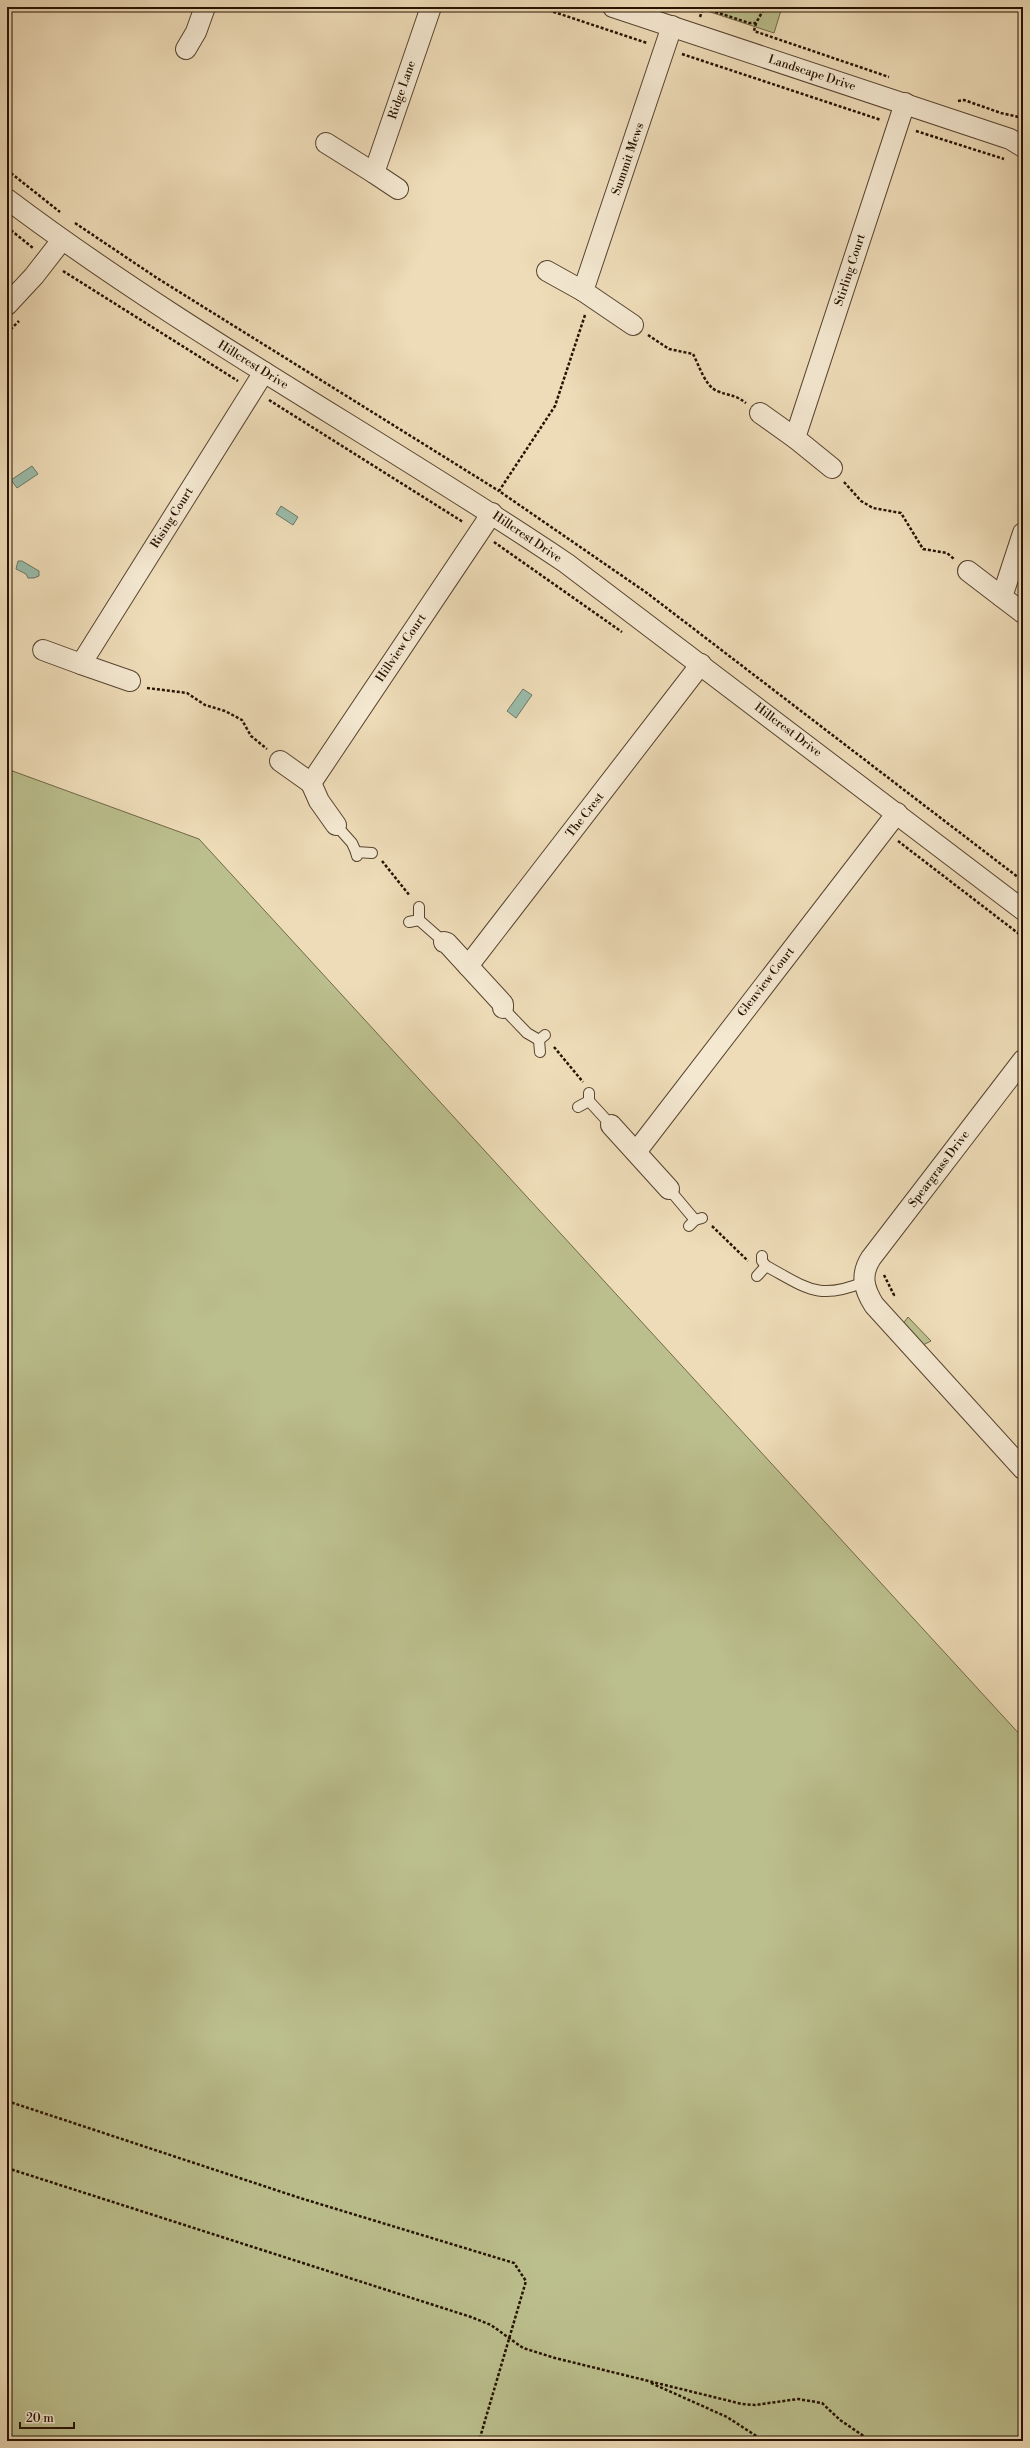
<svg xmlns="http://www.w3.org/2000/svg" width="1030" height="2448" font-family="'Libre Bodoni',serif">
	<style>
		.green { fill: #bbbf8d; stroke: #706847 }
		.water { fill: #9abcaa; stroke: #6c7866 }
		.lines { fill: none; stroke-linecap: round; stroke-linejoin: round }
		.service-casing { stroke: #58442f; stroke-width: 12 }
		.minor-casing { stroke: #58442f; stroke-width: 22 }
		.path { stroke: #261201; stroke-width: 2.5; stroke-dasharray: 3 2; stroke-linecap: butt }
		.service { stroke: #f4e8d1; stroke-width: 10 }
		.minor { stroke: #f4e8d1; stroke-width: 20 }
		.labels { text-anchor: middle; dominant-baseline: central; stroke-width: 3; stroke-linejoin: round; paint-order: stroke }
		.street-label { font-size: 12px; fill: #261201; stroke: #f4e8d1 }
	</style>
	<rect width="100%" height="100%" fill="#eedcb8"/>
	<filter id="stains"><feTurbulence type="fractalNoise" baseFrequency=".005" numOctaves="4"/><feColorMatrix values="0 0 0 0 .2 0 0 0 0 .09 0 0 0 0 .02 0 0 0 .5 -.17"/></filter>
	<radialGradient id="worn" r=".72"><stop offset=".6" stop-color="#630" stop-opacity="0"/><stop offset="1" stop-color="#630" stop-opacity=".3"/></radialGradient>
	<g class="green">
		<path d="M695,7H782L774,33Z"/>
		<path d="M7,769L199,839L1023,1738V2441H7Z"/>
		<path d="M908,1317L931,1341L921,1346L902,1325Z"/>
	</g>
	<g class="water">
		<path d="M32,466L38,474L17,488L11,480Z"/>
		<path d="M281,506L298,517L293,525L276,514Z"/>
		<path d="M18,561H22L39,571V576L34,578H28L26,574L16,569Z"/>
		<path d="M523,689L532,695L516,718L507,711Z"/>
	</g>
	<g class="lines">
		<g class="service-casing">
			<g id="service">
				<path d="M336,825L352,843L356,852"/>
				<path d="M357,856L356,852L372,853"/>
				<path d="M419,920L444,942"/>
				<path d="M409,922L419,920V907"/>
				<path d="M503,1008L527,1033L539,1040"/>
				<path d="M540,1052L539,1040L545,1035"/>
				<path d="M589,1101L611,1125"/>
				<path d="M578,1107L589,1101V1093"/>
				<path d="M669,1189L695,1220"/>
				<path d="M689,1226L695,1220L702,1218"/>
				<path d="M762,1256V1261L766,1266C807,1288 818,1301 864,1282"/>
				<path d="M757,1276L766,1266"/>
			</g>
		</g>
		<g class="minor-casing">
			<g id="minor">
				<path d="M613,7L1010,139L1023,147"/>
				<path d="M186,49L196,32L205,7"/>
				<path d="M326,143L374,173"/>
				<path d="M398,189L374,173L431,7"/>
				<path d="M7,199C185,333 382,439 566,563L1023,910"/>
				<path d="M547,271L583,291"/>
				<path d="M7,305L34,276L62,240"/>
				<path d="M633,325L583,291L672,26"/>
				<path d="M760,413L795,438"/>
				<path d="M832,468L795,438L905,103"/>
				<path d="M1023,533L1002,597L1023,613"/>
				<path d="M968,571L1002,597"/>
				<path d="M43,650L81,664"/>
				<path d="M130,681L81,664L264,372"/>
				<path d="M280,761L311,783"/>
				<path d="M336,825L319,801L311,783L492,513"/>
				<path d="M444,942L447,943L503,1004V1008"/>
				<path d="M468,966L701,664"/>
				<path d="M1023,1060L871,1258C860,1275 864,1289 874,1305L1023,1469"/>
				<path d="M611,1125L669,1189"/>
				<path d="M636,1152L897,813"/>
			</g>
		</g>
		<g class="path">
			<path d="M539,7L647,43"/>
			<path d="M701,7L749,23H756L765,7"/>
			<path d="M700,17L703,8"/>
			<path d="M756,23L754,31L889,77"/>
			<path d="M682,54L881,120"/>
			<path d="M958,101L964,100L1001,113L1023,118"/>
			<path d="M916,131L1004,159"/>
			<path d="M7,170L60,212"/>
			<path d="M75,223L157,278L499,491"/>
			<path d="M7,227L33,248"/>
			<path d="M63,271L238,381"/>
			<path d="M585,315L555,406L499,491L647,593L1023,881"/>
			<path d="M7,333L19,321"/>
			<path d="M648,335L669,349L693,354C699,365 705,386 717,391C729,396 734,394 746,403"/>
			<path d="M269,400L463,522"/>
			<path d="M844,482L861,501L873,508L901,513L923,549L947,553L954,559"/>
			<path d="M494,542L622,632"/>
			<path d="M147,688L187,693L205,705L225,711L242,720L251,736L267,749"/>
			<path d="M898,841L1023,937"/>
			<path d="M382,861L410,896"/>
			<path d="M554,1047L583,1082"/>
			<path d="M712,1226L748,1261"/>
			<path d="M884,1275L894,1295L892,1296"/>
			<path d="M7,2101L300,2198L514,2263L526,2281L479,2441"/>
			<path d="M7,2168L471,2317L491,2325L523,2348L555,2358L742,2404L755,2405L798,2399L822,2403L840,2420L871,2441"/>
			<path d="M651,2383L727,2417L764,2441"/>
		</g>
		<use href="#service" class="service"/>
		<use href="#minor" class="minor"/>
	</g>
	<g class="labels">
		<g class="street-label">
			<text transform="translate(812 73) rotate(18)">Landscape Drive</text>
			<text transform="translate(402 90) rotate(-71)">Ridge Lane</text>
			<text transform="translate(628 159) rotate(-71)">Summit Mews</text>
			<text transform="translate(850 270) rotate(-72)">Stirling Court</text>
			<text transform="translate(253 365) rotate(32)">Hillcrest Drive</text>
			<text transform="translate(172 518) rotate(-58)">Rising Court</text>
			<text transform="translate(527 537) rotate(34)">Hillcrest Drive</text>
			<text transform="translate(401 648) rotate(-56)">Hillview Court</text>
			<text transform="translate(788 730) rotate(37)">Hillcrest Drive</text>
			<text transform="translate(585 815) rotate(-52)">The Crest</text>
			<text transform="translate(766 982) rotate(-52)">Glenview Court</text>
			<text transform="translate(939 1169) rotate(-53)">Speargrass Drive</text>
		</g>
	</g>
	<rect width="1030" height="2448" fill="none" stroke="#eedcb8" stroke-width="24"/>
	<rect x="8" y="8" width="1014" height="2432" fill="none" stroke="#261201" stroke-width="2"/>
	<rect x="12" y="12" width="1006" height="2424" fill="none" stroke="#261201"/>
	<path d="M20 2422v6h54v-6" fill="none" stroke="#261201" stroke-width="2"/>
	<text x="26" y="2422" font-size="12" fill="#261201" stroke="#f4e8d1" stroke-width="3" paint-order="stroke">20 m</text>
	<rect width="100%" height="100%" filter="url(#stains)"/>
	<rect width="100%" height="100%" fill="url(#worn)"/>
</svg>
